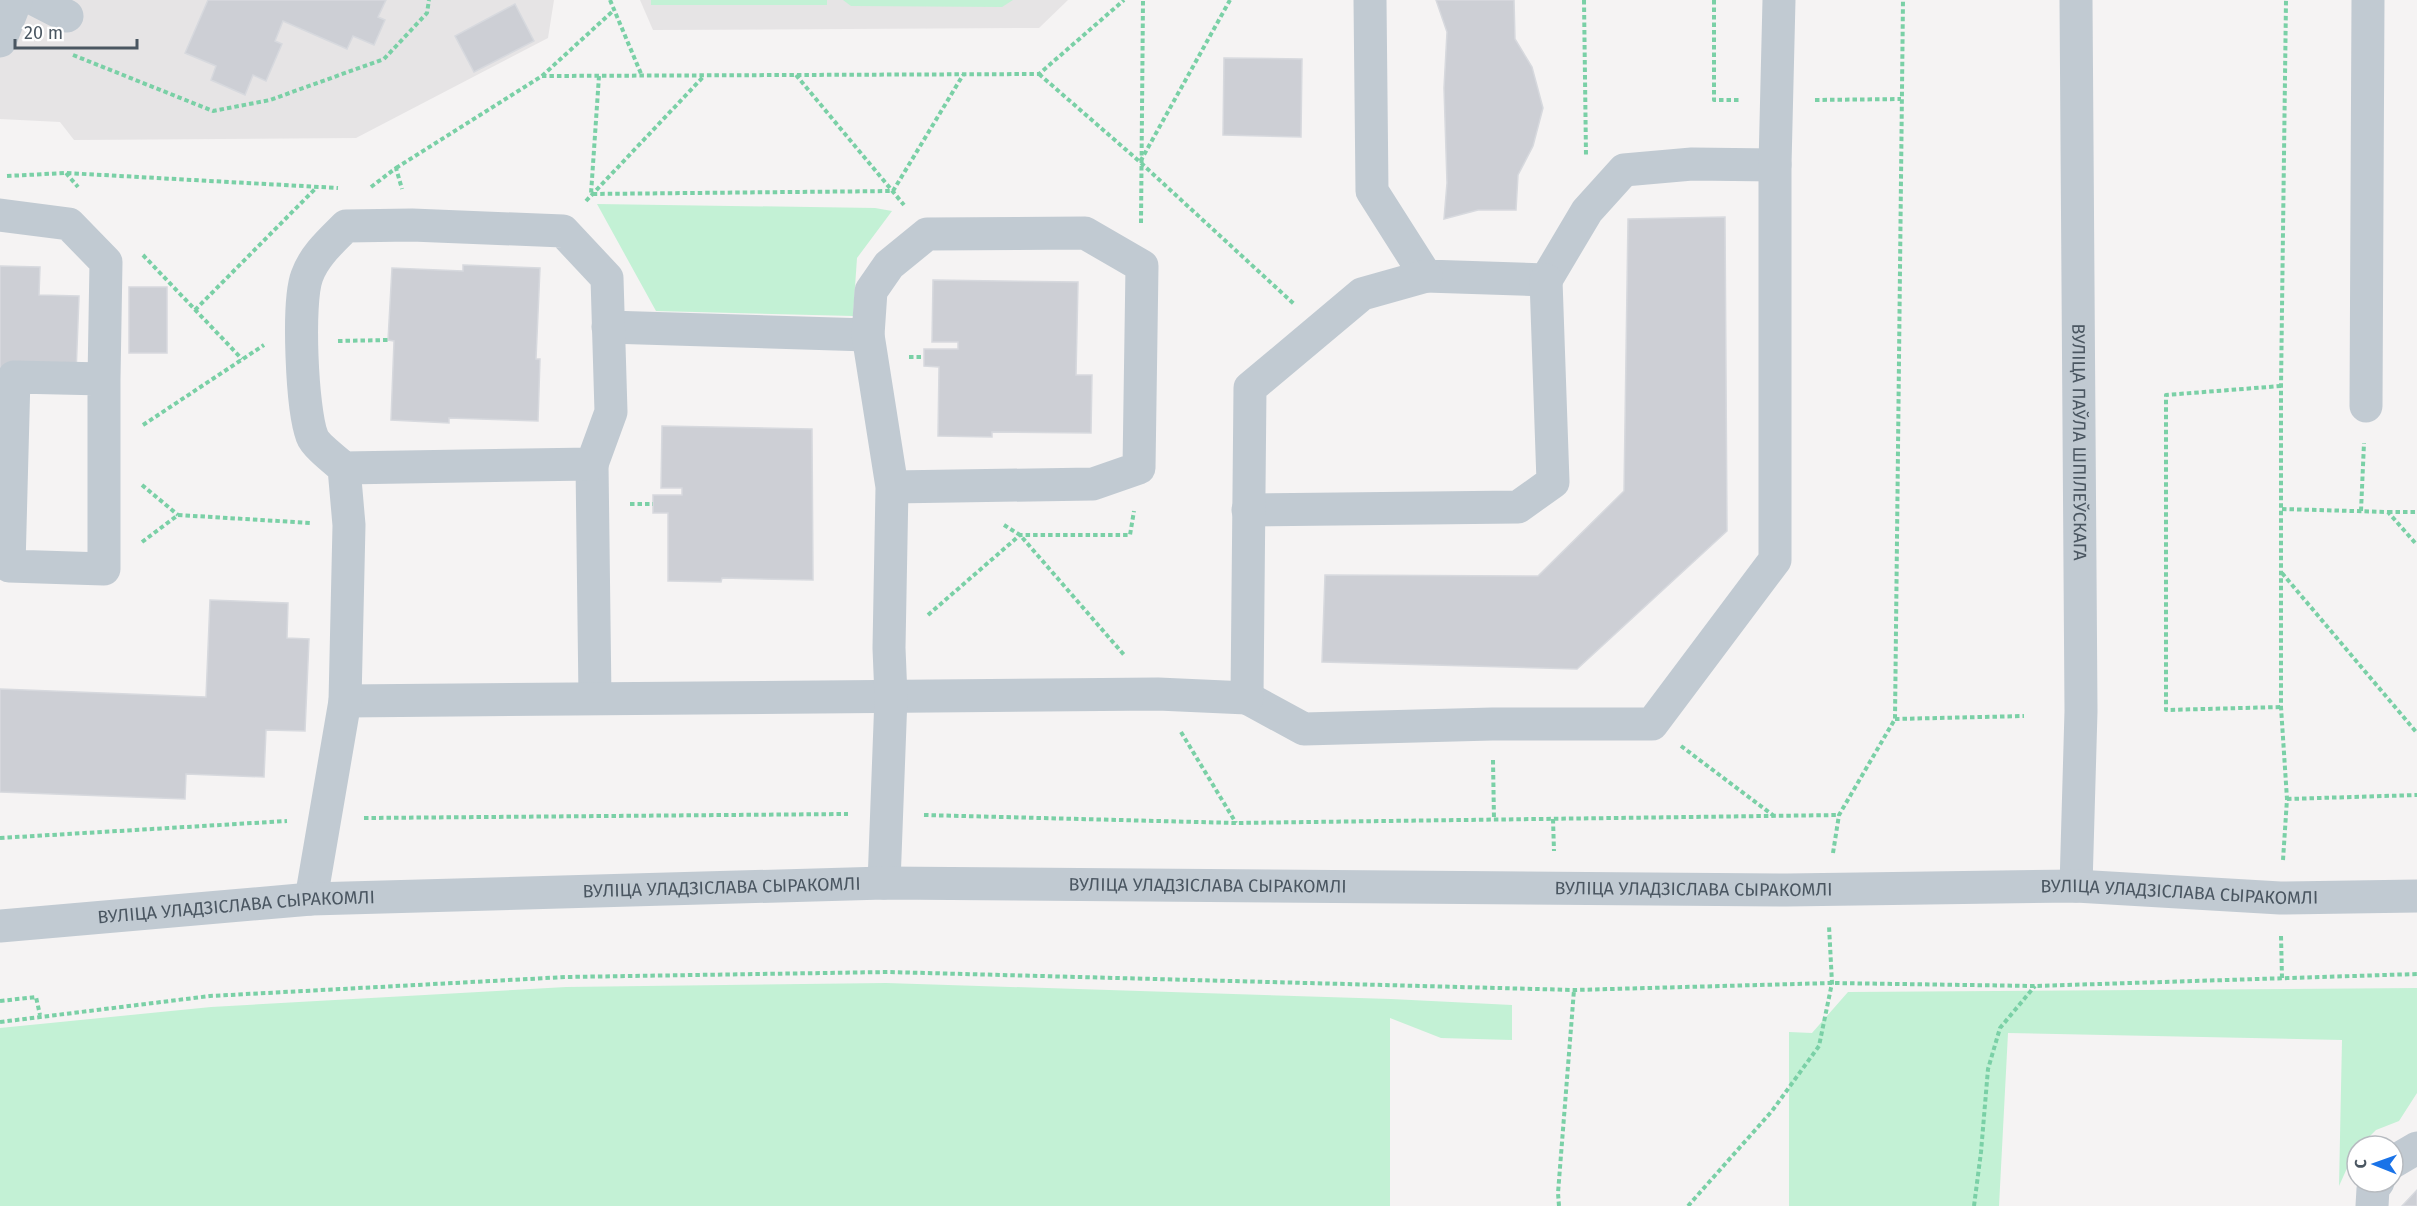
<svg xmlns="http://www.w3.org/2000/svg" width="2417" height="1206" font-family="'Fira Sans',sans-serif">
	<style>
		.education { fill: #e6e4e5 }
		.green { fill: #c3f1d5 }
		.building { fill: #cdcfd5; stroke: #d7d9de; stroke-width: 1.5 }
		.lines { fill: none; stroke-linecap: round; stroke-linejoin: round }
		.path { stroke: #7ad0a6; stroke-width: 4; stroke-dasharray: 4.5 3; stroke-linecap: butt }
		.minor { stroke: #c1cad2; stroke-width: 33 }
		.labels { text-anchor: middle; dominant-baseline: central; stroke-width: 6; stroke-linejoin: round; paint-order: stroke }
		.street-label { font-size: 18px; fill: #4a5661; stroke: #fff }
	</style>
	<rect width="100%" height="100%" fill="#f5f3f3"/>
	<g class="education">
		<path d="M0,0H554L548,38L356,138L74,140L60,122L0,119Z"/>
		<path d="M640,0H1068L1039,28L653,30Z"/>
	</g>
	<g class="green">
		<rect x="651" y="0" width="176" height="5"/>
		<path d="M843,0H1013L1002,7L851,6Z"/>
		<path d="M597,204L875,208L892,211L857,258L853,316L656,311Z"/>
		<path d="M886,983L1391,999L1512,1005V1040L1441,1038L1390,1018V1206H0V1028L211,1007L566,987Z"/>
		<path d="M2417,988V1093L2399,1121L2376,1130L2360,1146H2357L2339,1186L2342,1040L2008,1033L1999,1206H1789V1032L1812,1033L1848,992Z"/>
	</g>
	<g class="building">
		<path d="M208,0H386L378,17L385,20L374,45L353,36L347,49L283,21L275,41L282,44L266,81L253,75L245,95L211,80L216,66L185,53Z"/>
		<path d="M1436,0H1514L1515,39L1532,67L1543,108L1533,146L1518,175L1516,210H1478L1444,219L1447,183L1444,88L1447,32Z"/>
		<path d="M515,4L534,41L474,72L455,36Z"/>
		<path d="M1224,58L1302,59L1301,137L1223,135Z"/>
		<path d="M1725,217L1727,531L1577,669L1322,662L1325,575L1538,576L1624,491L1628,219Z"/>
		<path d="M463,265L540,268L536,359H540L538,421L449,418V423L391,420L394,341L388,340L392,268L463,271Z"/>
		<path d="M0,266L40,267L39,295L79,296L76,374L0,371Z"/>
		<path d="M933,280L1078,282L1076,375H1092L1091,433L992,432V437L938,436L939,367L924,366V349H958V342H932Z"/>
		<rect x="129" y="287" width="38" height="66"/>
		<path d="M662,426L812,429L813,580L722,578L721,582L668,581V513H653V495H682V488H661Z"/>
		<path d="M210,600L288,603L287,638L309,639L305,731L266,730L264,777L186,774L185,799L0,792V689L206,697Z"/>
		<path d="M2417,1190V1206H2402Z"/>
	</g>
	<g class="lines">
		<g class="path">
			<path d="M610,0L642,76"/>
			<path d="M1584,0L1586,155"/>
			<path d="M1714,0V100H1739"/>
			<path d="M73,55L213,111L270,100L384,59L427,13L429,0"/>
			<path d="M1039,74L1140,162L1230,0"/>
			<path d="M796,75L904,205"/>
			<path d="M542,76L614,10"/>
			<path d="M599,76L591,194L893,191L963,75"/>
			<path d="M1815,100L1901,99"/>
			<path d="M1141,163L1294,304"/>
			<path d="M396,168L542,76L1039,74L1124,0"/>
			<path d="M66,173L78,187"/>
			<path d="M7,176L66,173L338,188"/>
			<path d="M371,187L396,168L402,189"/>
			<path d="M586,201L704,76"/>
			<path d="M1141,223L1143,0"/>
			<path d="M143,255L242,359"/>
			<path d="M195,310L317,187"/>
			<path d="M338,341L388,340"/>
			<path d="M909,357H924"/>
			<path d="M2281,386L2166,395V710L2281,707"/>
			<path d="M143,425L264,345"/>
			<path d="M142,485L178,515"/>
			<path d="M630,504H653"/>
			<path d="M2282,509L2388,512L2417,545"/>
			<path d="M2361,511L2364,443"/>
			<path d="M2388,512H2417"/>
			<path d="M1004,525L1020,535L1125,656"/>
			<path d="M142,542L178,515L311,523"/>
			<path d="M2282,573L2417,733"/>
			<path d="M928,615L1020,535H1130L1134,511"/>
			<path d="M1895,719L2024,716"/>
			<path d="M1181,732L1236,823"/>
			<path d="M1681,746L1774,816"/>
			<path d="M1493,760L1494,820"/>
			<path d="M2287,799L2417,795"/>
			<path d="M924,815L1236,823L1839,815"/>
			<path d="M364,818L848,814"/>
			<path d="M1553,819L1554,851"/>
			<path d="M0,838L287,821"/>
			<path d="M1833,853L1839,815L1895,719L1903,0"/>
			<path d="M2283,860L2287,799L2281,707V386L2286,0"/>
			<path d="M2281,936L2282,978"/>
			<path d="M0,1001L36,997L40,1015"/>
			<path d="M0,1022L210,996L566,977L888,972L1574,990L1832,983L2035,986L2417,974"/>
			<path d="M1559,1206L1558,1193L1574,990"/>
			<path d="M1688,1206L1772,1111L1819,1046L1832,983L1829,926"/>
			<path d="M1974,1206L1981,1152L1988,1069L2000,1028L2035,986"/>
		</g>
		<g class="minor">
			<path d="M36,0L67,16"/>
			<path d="M1370,0L1372,191L1426,276L1546,280L1587,211L1624,170L1692,164L1775,165"/>
			<path id="s1" d="M2076,0L2081,711L2076,886"/>
			<path d="M0,41L16,0"/>
			<path d="M0,215L69,224L106,262L104,379V569L9,566L14,377L104,379"/>
			<path d="M608,327L868,335"/>
			<path d="M2366,406L2368,0"/>
			<path d="M592,464L595,698"/>
			<path d="M1248,510L1518,507L1553,482L1546,280"/>
			<path d="M1247,698L1304,729L1492,724H1652L1775,560V165L1779,0"/>
			<path d="M345,701L1158,694L1247,698L1250,388L1362,294L1426,276"/>
			<path d="M884,883L891,697L889,648L892,487L868,335L871,291L889,265L927,234L1085,233L1142,266L1139,468L1093,484L892,487"/>
			<path d="M311,899L345,701L349,525L344,468C336,461 315,445 312,436C302,410 297,302 307,276C314,256 331,241 346,226L412,225L563,231L607,278L611,412L592,464L344,468"/>
			<path id="s2" d="M0,926L311,899L884,883L1787,890L2076,886L2280,898L2417,896"/>
			<path d="M2393,1162L2417,1148"/>
			<path d="M2372,1206L2373,1189L2378,1182"/>
		</g>
	</g>
	<g class="labels">
		<g class="street-label">
			<text stroke="none"><textPath href="#s1" startOffset="442">ВУЛІЦА ПАЎЛА ШПІЛЕЎСКАГА</textPath></text>
			<text stroke="none"><textPath href="#s2" startOffset="1209">ВУЛІЦА УЛАДЗІСЛАВА СЫРАКОМЛІ</textPath></text>
			<text stroke="none"><textPath href="#s2" startOffset="723">ВУЛІЦА УЛАДЗІСЛАВА СЫРАКОМЛІ</textPath></text>
			<text stroke="none"><textPath href="#s2" startOffset="1695">ВУЛІЦА УЛАДЗІСЛАВА СЫРАКОМЛІ</textPath></text>
			<text stroke="none"><textPath href="#s2" startOffset="2181">ВУЛІЦА УЛАДЗІСЛАВА СЫРАКОМЛІ</textPath></text>
			<text stroke="none"><textPath href="#s2" startOffset="237">ВУЛІЦА УЛАДЗІСЛАВА СЫРАКОМЛІ</textPath></text>
		</g>
	</g>
	<g transform="translate(2375 1164) rotate(271)"><circle r="28" fill="#ffffff" stroke="#b7bbc0" stroke-width="1.5"/>
	<path d="M0-4.5L10 22L0 15L-10 22Z" fill="#1a73e8"/>
	<text y="-9" font-size="16" font-weight="bold" text-anchor="middle" fill="#4a5661">С</text>
	</g>
	<path d="M15 39v9h122v-9" fill="none" stroke="#4a5661" stroke-width="3"/>
	<text x="24" y="39" font-size="18" fill="#4a5661" stroke="#ffffff" stroke-width="4.5" paint-order="stroke">20 m</text>
</svg>
